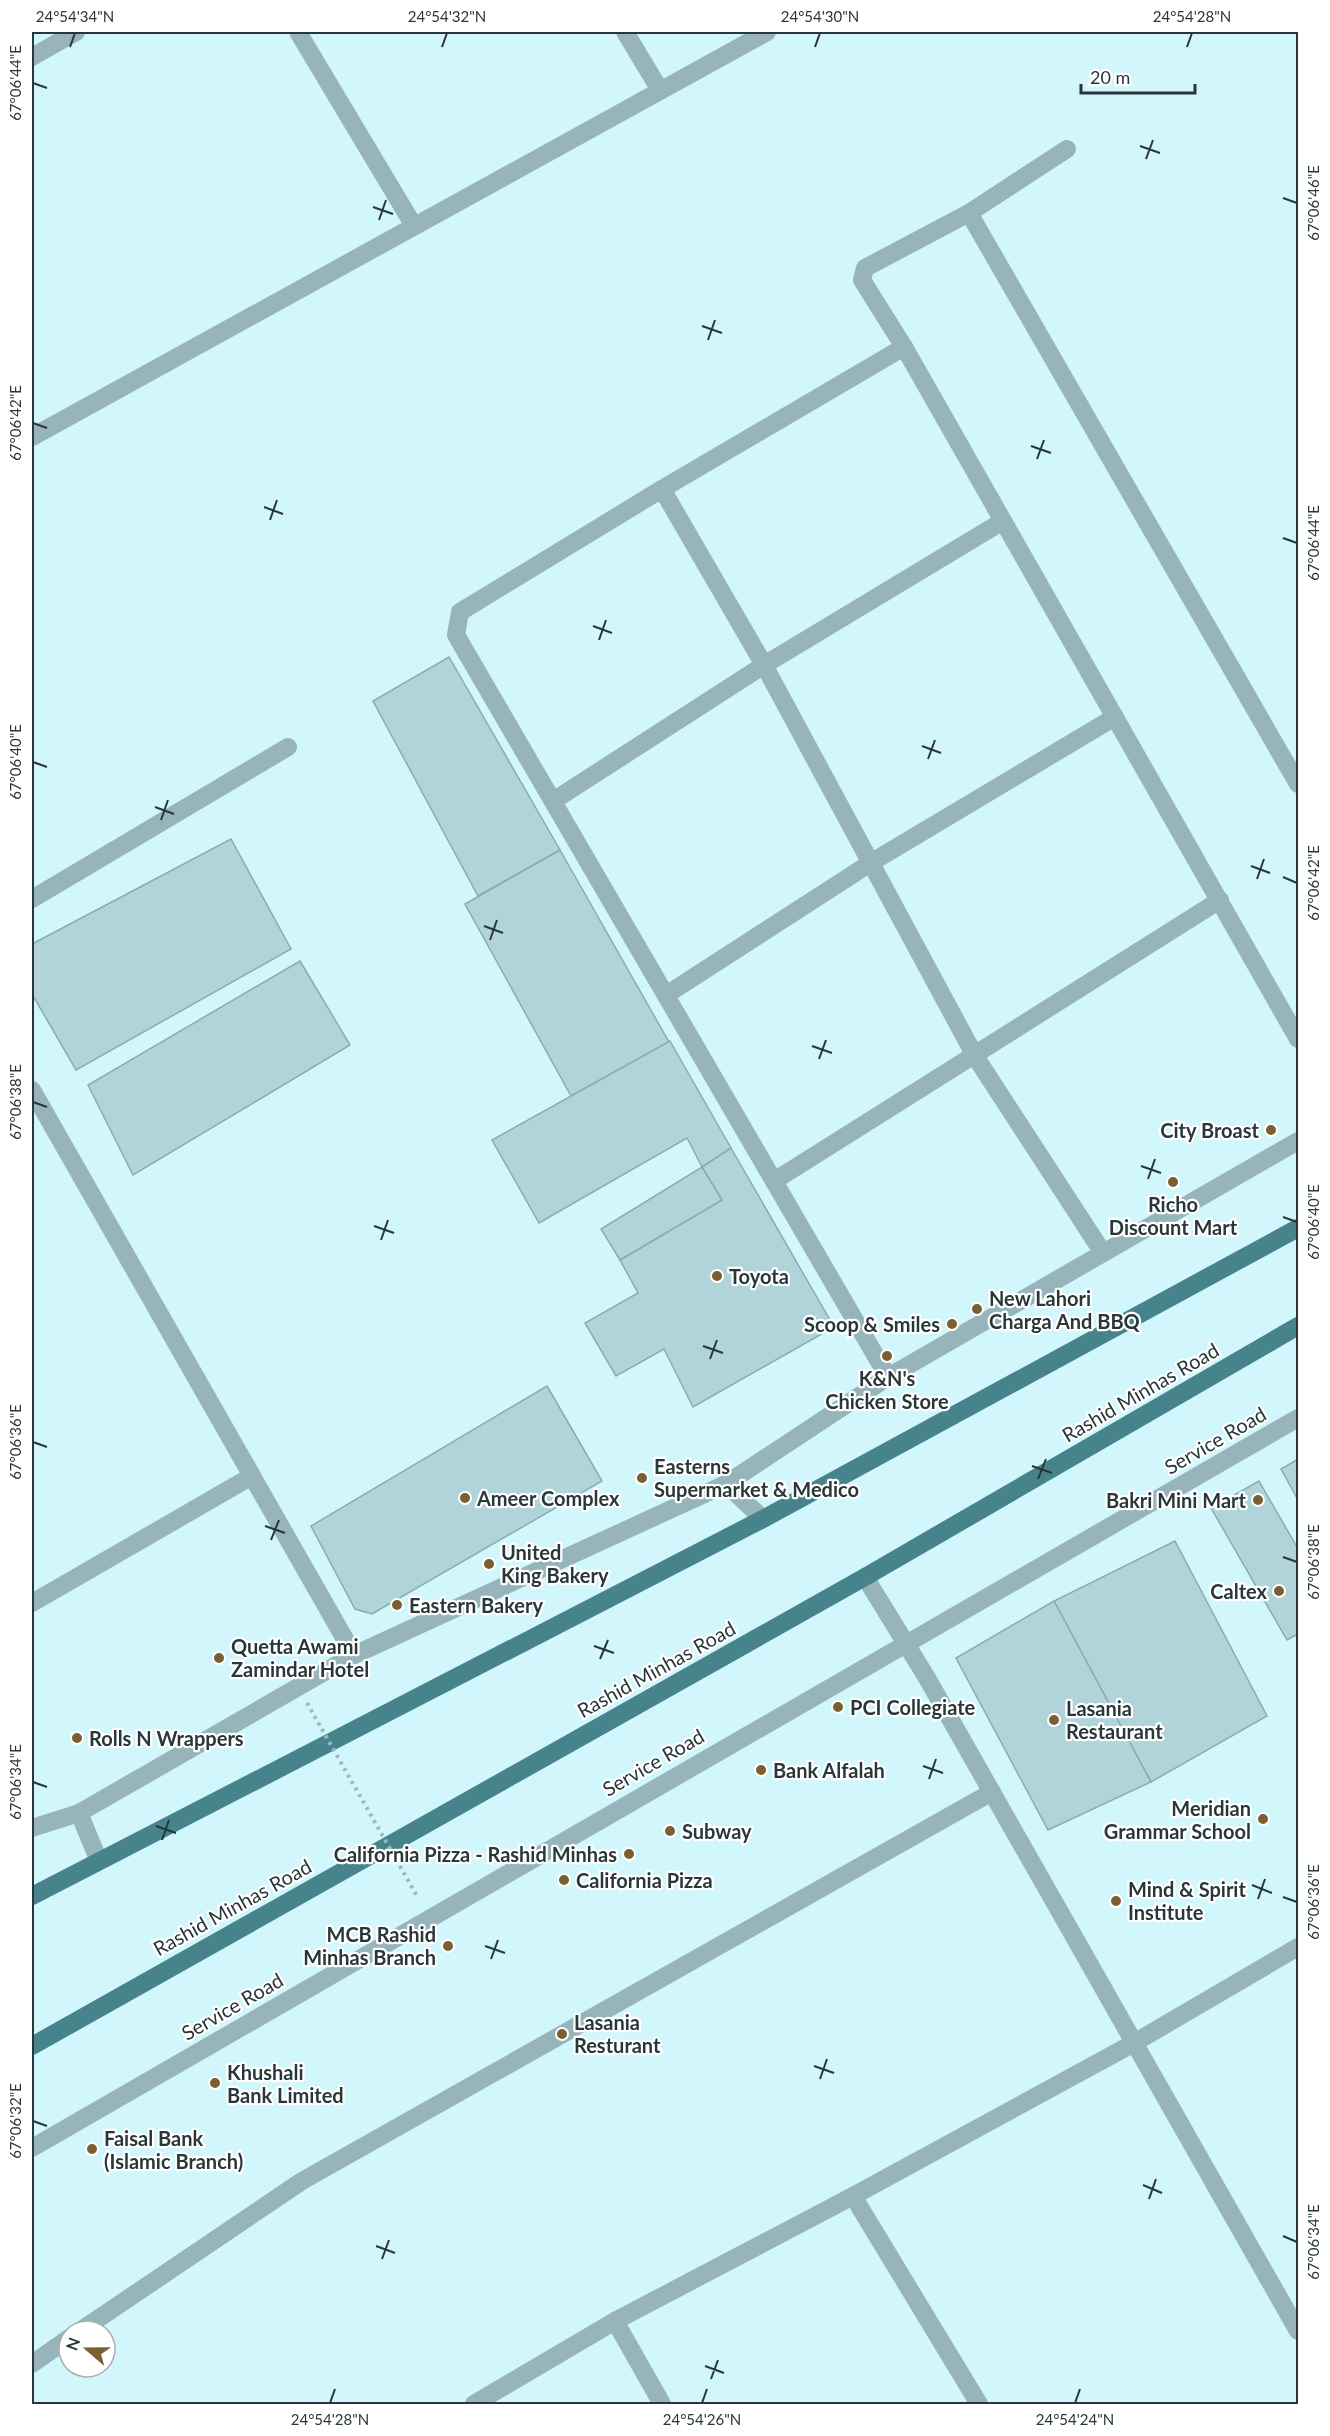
<svg xmlns="http://www.w3.org/2000/svg" width="1330" height="2436" font-family="Lato,sans-serif">
	<style>
		.building { fill: #b0d4d9; stroke: #89acb1; stroke-width: 1.5 }
		.lines { fill: none; stroke-linecap: round; stroke-linejoin: round }
		.minor { stroke: #96b4b9; stroke-width: 18 }
		.major { stroke: #46838b; stroke-width: 18 }
		.path-bridge { stroke: #9bb9be; stroke-width: 4; stroke-dasharray: 3 4.5; stroke-linecap: butt }
		.ticks { fill: none; stroke: #293739; stroke-width: 2 }
		.poi-dot { fill: #786031; stroke: #fff; stroke-width: 2 }
		.labels { text-anchor: middle; dominant-baseline: central; stroke-width: 4.5; stroke-linejoin: round; paint-order: stroke }
		.poi-label { font-size: 20px; font-weight: bold; fill: #293739; stroke: #fff; text-anchor: start }
		.street-label { font-size: 20px; fill: #293739; stroke: #fff }
		.neatline { fill: none; stroke: #293739; stroke-width: 2 }
		.ticks-label { font-size: 15px; text-anchor: middle; fill: #293739 }
	</style>
	<rect width="100%" height="100%" fill="#d1f6fc"/>
	<g class="building">
		<path d="M449,657L560,850L478,896L373,701Z"/>
		<path d="M231,839L291,949L76,1070L32,994V944Z"/>
		<path d="M560,850L669,1042L571,1096L465,904Z"/>
		<path d="M300,961L350,1045L133,1175L88,1085Z"/>
		<path d="M670,1041L731,1148L702,1167L687,1138L539,1223L492,1140Z"/>
		<path d="M731,1148L834,1327L693,1407L664,1349L616,1376L585,1323L638,1293L620,1260L722,1200L702,1167Z"/>
		<path d="M702,1167L722,1200L620,1260L601,1229Z"/>
		<path d="M547,1386L602,1481L372,1614L355,1609L311,1526Z"/>
		<path d="M1298,1459V1500L1281,1469Z"/>
		<path d="M1259,1481L1298,1549V1634L1287,1640L1211,1508Z"/>
		<path d="M1175,1541L1267,1716L1151,1782L1054,1601Z"/>
		<path d="M1054,1601L1151,1782L1048,1830L956,1658Z"/>
	</g>
	<g class="lines">
		<g class="minor">
			<path d="M298,32L414,226"/>
			<path d="M625,32L660,90"/>
			<path d="M32,57L76,32"/>
			<path d="M1067,149L969,213L865,268L862,280L904,347L1298,1039"/>
			<path d="M969,213L1298,784"/>
			<path d="M32,437L767,32"/>
			<path d="M662,489L904,347"/>
			<path d="M553,801L764,665L1003,521"/>
			<path d="M32,899L288,747"/>
			<path d="M666,995L872,862L1115,717"/>
			<path d="M32,1090L354,1655"/>
			<path d="M774,1181L1220,900"/>
			<path d="M888,1377L456,635L460,612L662,489L764,665L975,1056L1103,1253"/>
			<path d="M726,1484L763,1519"/>
			<path d="M865,1577L927,1678L1298,2331"/>
			<path d="M32,1603L252,1476"/>
			<path d="M79,1813L99,1861"/>
			<path d="M32,1828L79,1813L354,1655L726,1484L888,1377L1298,1141"/>
			<path d="M32,2148L1298,1418"/>
			<path d="M853,2196L979,2404"/>
			<path d="M615,2321L662,2404"/>
			<path d="M80,2331L302,2181L992,1792"/>
			<path d="M32,2364L69,2338"/>
			<path d="M474,2404L615,2321L853,2196L1134,2043L1298,1947"/>
		</g>
		<g class="major">
			<path d="M32,1896L763,1519L1298,1228"/>
			<path d="M32,2046L865,1577L1298,1326"/>
		</g>
		<path class="path-bridge" d="M307,1703L417,1896"/>
	</g>
	<path class="ticks" d="M70,47L75,33M442,47L447,33M815,47L820,33M1187,47L1192,33M33,83L47,88M1140,146L1160,153M1146,159L1153,140M1283,198L1297,203M373,207L393,214M379,220L386,200M702,326L722,333M708,340L715,320M33,423L47,428M1031,446L1051,453M1037,459L1044,440M264,507L283,514M270,520L277,500M1283,538L1297,543M593,626L612,633M599,640L606,620M922,746L941,753M928,759L935,740M33,762L47,767M155,807L174,814M161,820L168,800M1251,866L1270,873M1283,877L1297,883M1257,879L1264,859M484,926L503,933M490,940L497,920M812,1046L832,1053M819,1059L826,1040M33,1102L47,1107M1141,1166L1161,1173M1148,1179L1155,1159M1283,1217L1297,1222M374,1226L394,1233M381,1240L388,1220M703,1346L723,1353M710,1359L717,1340M33,1442L47,1447M1032,1466L1052,1473M1038,1479L1046,1459M265,1526L285,1533M271,1540L279,1520M1283,1557L1297,1562M594,1646L614,1653M600,1659L608,1640M923,1766L943,1773M929,1779L936,1759M33,1782L47,1787M156,1826L176,1833M162,1840L169,1820M1252,1885L1272,1893M1283,1897L1297,1902M1258,1899L1265,1879M485,1946L505,1953M491,1959L498,1940M814,2066L834,2073M820,2079L827,2059M33,2121L47,2126M1143,2185L1162,2193M1149,2199L1156,2179M1283,2236L1297,2242M376,2246L395,2253M382,2259L389,2240M705,2366L724,2373M711,2379L718,2360M330,2403L335,2389M702,2403L707,2389M1075,2403L1080,2389"/>
	<g class="poi-dot">
		<circle cx="1271" cy="1130" r="6"/>
		<circle cx="1173" cy="1182" r="6"/>
		<circle cx="717" cy="1276" r="6"/>
		<circle cx="977" cy="1309" r="6"/>
		<circle cx="952" cy="1324" r="6"/>
		<circle cx="887" cy="1356" r="6"/>
		<circle cx="642" cy="1478" r="6"/>
		<circle cx="465" cy="1498" r="6"/>
		<circle cx="1258" cy="1500" r="6"/>
		<circle cx="489" cy="1564" r="6"/>
		<circle cx="1279" cy="1591" r="6"/>
		<circle cx="397" cy="1605" r="6"/>
		<circle cx="219" cy="1658" r="6"/>
		<circle cx="838" cy="1707" r="6"/>
		<circle cx="1054" cy="1720" r="6"/>
		<circle cx="77" cy="1738" r="6"/>
		<circle cx="761" cy="1770" r="6"/>
		<circle cx="1263" cy="1819" r="6"/>
		<circle cx="670" cy="1831" r="6"/>
		<circle cx="629" cy="1854" r="6"/>
		<circle cx="564" cy="1880" r="6"/>
		<circle cx="1116" cy="1901" r="6"/>
		<circle cx="448" cy="1946" r="6"/>
		<circle cx="562" cy="2034" r="6"/>
		<circle cx="215" cy="2083" r="6"/>
		<circle cx="92" cy="2149" r="6"/>
	</g>
	<g class="labels">
		<g class="poi-label">
			<text x="1259" y="1130" text-anchor="end">City Broast</text>
			<text x="1173" y="1204" text-anchor="middle">Richo<tspan x="1173" dy="23">Discount Mart</tspan></text>
			<text x="729" y="1276">Toyota</text>
			<text x="989" y="1298">New Lahori<tspan x="989" dy="23">Charga And BBQ</tspan></text>
			<text x="940" y="1324" text-anchor="end">Scoop &amp; Smiles</text>
			<text x="887" y="1378" text-anchor="middle">K&amp;N's<tspan x="887" dy="23">Chicken Store</tspan></text>
			<text x="654" y="1466">Easterns<tspan x="654" dy="23">Supermarket &amp; Medico</tspan></text>
			<text x="477" y="1498">Ameer Complex</text>
			<text x="1246" y="1500" text-anchor="end">Bakri Mini Mart</text>
			<text x="501" y="1552">United<tspan x="501" dy="23">King Bakery</tspan></text>
			<text x="1267" y="1591" text-anchor="end">Caltex</text>
			<text x="409" y="1605">Eastern Bakery</text>
			<text x="231" y="1646">Quetta Awami<tspan x="231" dy="23">Zamindar Hotel</tspan></text>
			<text x="850" y="1707">PCI Collegiate</text>
			<text x="1066" y="1708">Lasania<tspan x="1066" dy="23">Restaurant</tspan></text>
			<text x="89" y="1738">Rolls N Wrappers</text>
			<text x="773" y="1770">Bank Alfalah</text>
			<text x="1251" y="1808" text-anchor="end">Meridian<tspan x="1251" dy="23">Grammar School</tspan></text>
			<text x="682" y="1831">Subway</text>
			<text x="617" y="1854" text-anchor="end">California Pizza - Rashid Minhas</text>
			<text x="576" y="1880">California Pizza</text>
			<text x="1128" y="1889">Mind &amp; Spirit<tspan x="1128" dy="23">Institute</tspan></text>
			<text x="436" y="1934" text-anchor="end">MCB Rashid<tspan x="436" dy="23">Minhas Branch</tspan></text>
			<text x="574" y="2022">Lasania<tspan x="574" dy="23">Resturant</tspan></text>
			<text x="227" y="2072">Khushali<tspan x="227" dy="23">Bank Limited</tspan></text>
			<text x="104" y="2138">Faisal Bank<tspan x="104" dy="23">(Islamic Branch)</tspan></text>
		</g>
		<g class="street-label">
			<text transform="translate(1140 1392) rotate(-30)">Rashid Minhas Road</text>
			<text transform="translate(1215 1440) rotate(-30)">Service Road</text>
			<text transform="translate(656 1669) rotate(-29)">Rashid Minhas Road</text>
			<text transform="translate(653 1762) rotate(-30)">Service Road</text>
			<text transform="translate(232 1907) rotate(-29)">Rashid Minhas Road</text>
			<text transform="translate(232 2006) rotate(-30)">Service Road</text>
		</g>
	</g>
	<rect width="1330" height="2436" fill="none" stroke="#ffffff" stroke-width="66"/>
	<g transform="translate(87 2349) rotate(290)"><circle r="28" fill="#ffffff" stroke="#a9afb0" stroke-width="1.5"/>
	<path d="M0-4.5L10 22L0 15L-10 22Z" fill="#786031"/>
	<text y="-9" font-size="16" font-weight="bold" text-anchor="middle" fill="#293739">N</text>
	</g>
	<path d="M1081 84v9h114v-9" fill="none" stroke="#293739" stroke-width="3"/>
	<text x="1090" y="84" font-size="18" fill="#293739" stroke="#ffffff" stroke-width="4.5" paint-order="stroke">20 m</text>
	<rect x="33" y="33" width="1264" height="2370" class="neatline"/>
	<g class="ticks-label">
		<text x="75" y="22">24°54'34"N</text>
		<text x="447" y="22">24°54'32"N</text>
		<text x="820" y="22">24°54'30"N</text>
		<text x="1192" y="22">24°54'28"N</text>
		<text transform="translate(16 83) rotate(-90)" y="5">67°06'44"E</text>
		<text transform="translate(1314 203) rotate(-90)" y="5">67°06'46"E</text>
		<text transform="translate(16 423) rotate(-90)" y="5">67°06'42"E</text>
		<text transform="translate(1314 543) rotate(-90)" y="5">67°06'44"E</text>
		<text transform="translate(16 762) rotate(-90)" y="5">67°06'40"E</text>
		<text transform="translate(1314 883) rotate(-90)" y="5">67°06'42"E</text>
		<text transform="translate(16 1102) rotate(-90)" y="5">67°06'38"E</text>
		<text transform="translate(1314 1222) rotate(-90)" y="5">67°06'40"E</text>
		<text transform="translate(16 1442) rotate(-90)" y="5">67°06'36"E</text>
		<text transform="translate(1314 1562) rotate(-90)" y="5">67°06'38"E</text>
		<text transform="translate(16 1782) rotate(-90)" y="5">67°06'34"E</text>
		<text transform="translate(1314 1902) rotate(-90)" y="5">67°06'36"E</text>
		<text transform="translate(16 2121) rotate(-90)" y="5">67°06'32"E</text>
		<text transform="translate(1314 2242) rotate(-90)" y="5">67°06'34"E</text>
		<text x="330" y="2425">24°54'28"N</text>
		<text x="702" y="2425">24°54'26"N</text>
		<text x="1075" y="2425">24°54'24"N</text>
	</g>
</svg>
